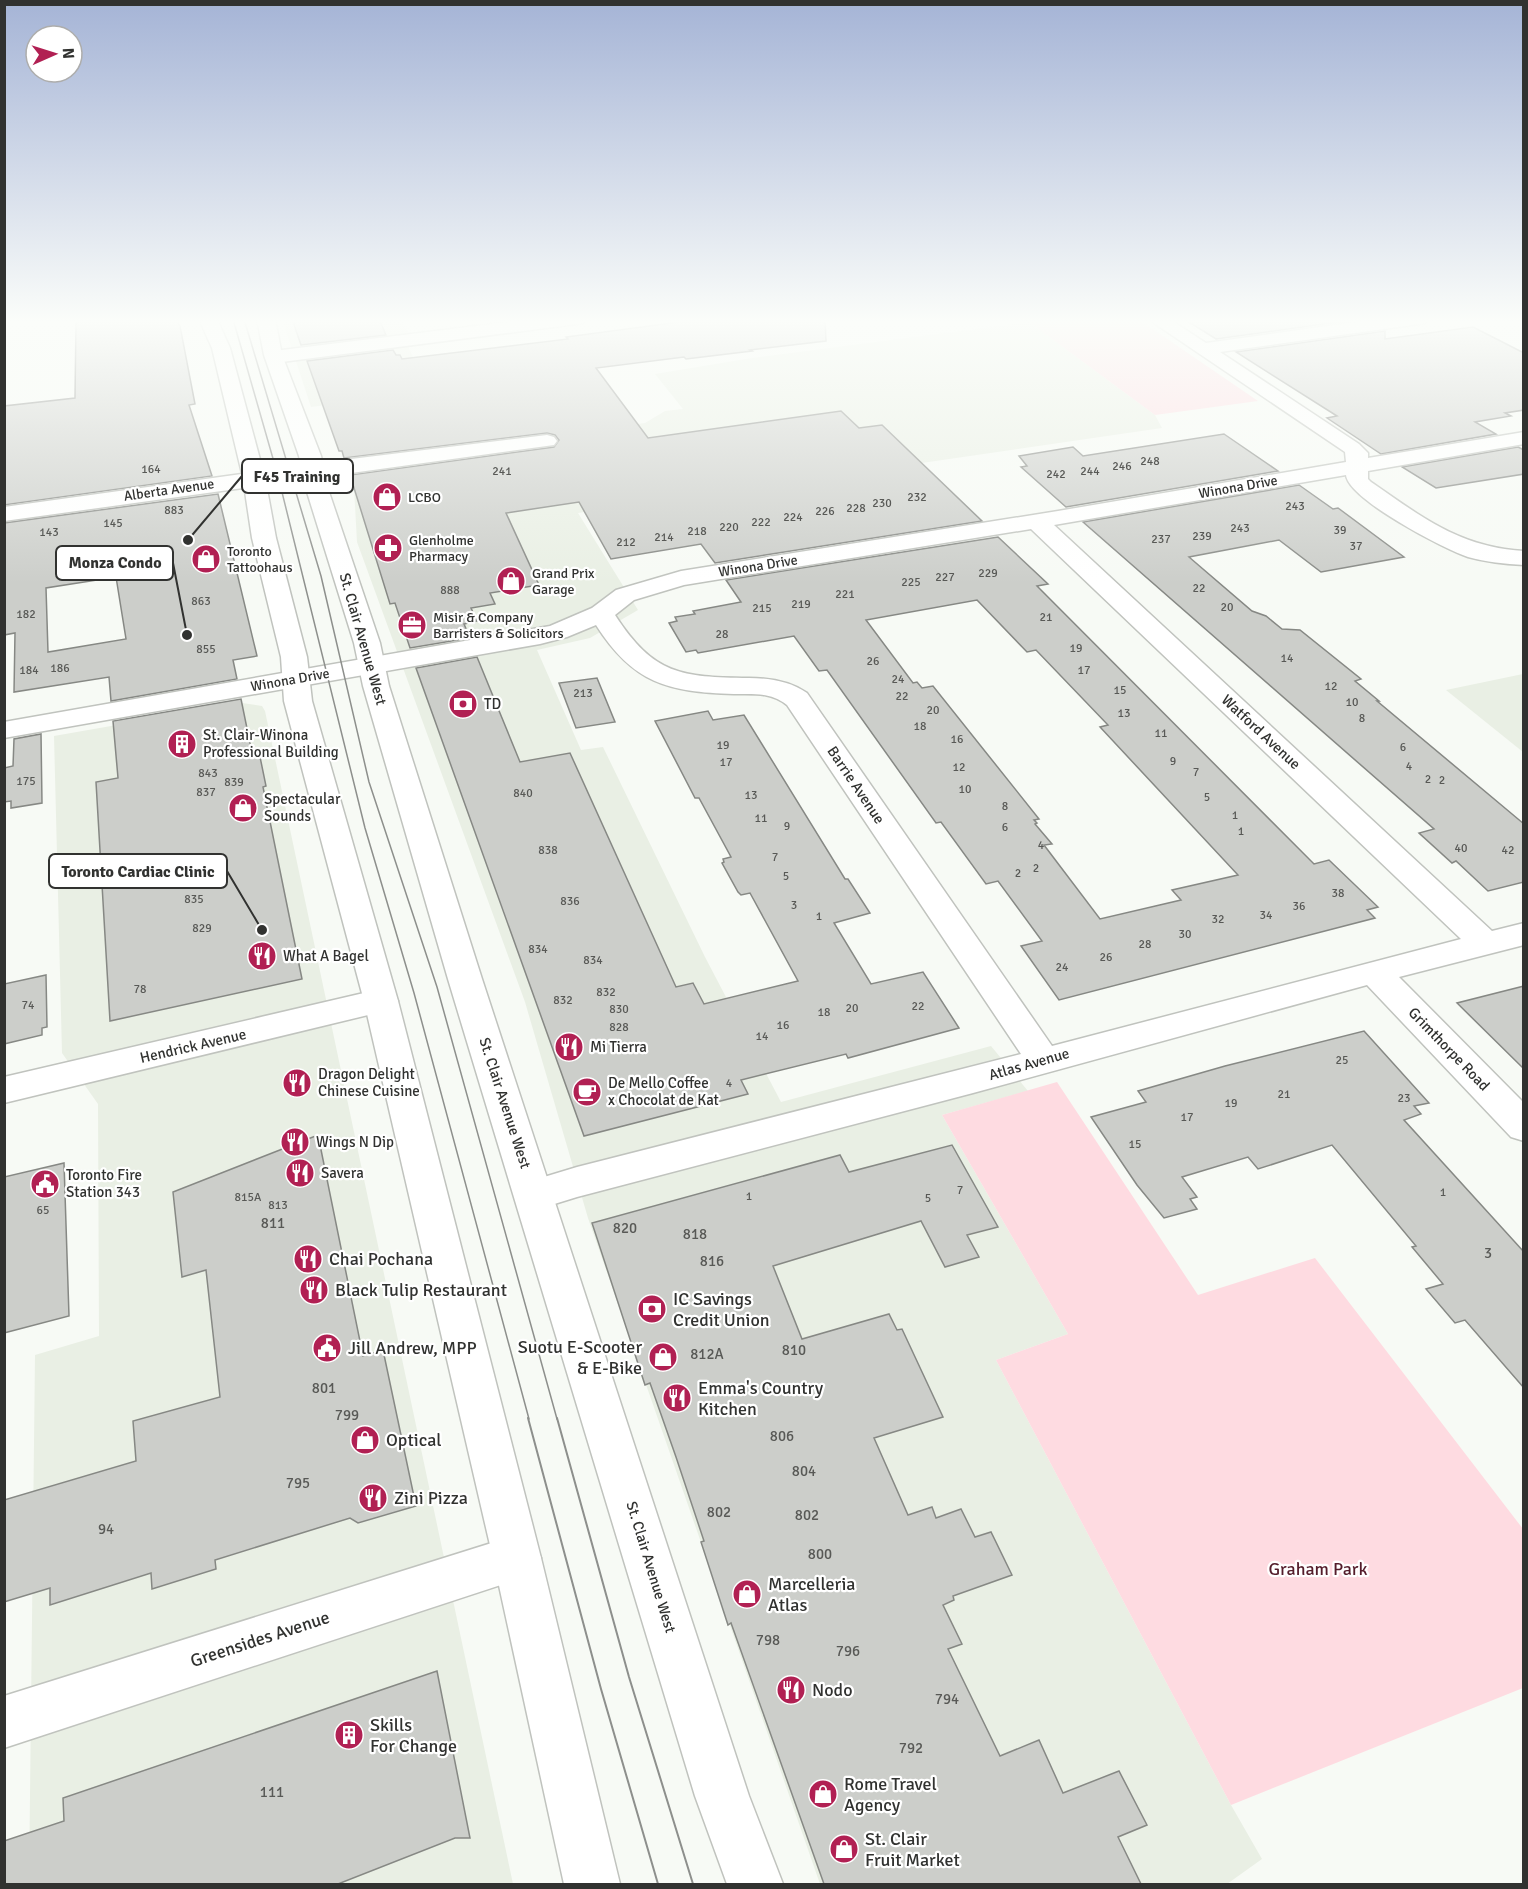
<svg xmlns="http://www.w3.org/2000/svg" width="1528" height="1889" font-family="Signika,sans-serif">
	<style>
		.built { fill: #e9efe4 }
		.green { fill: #fedbe1 }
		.building { fill: #ccceca; stroke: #868884; stroke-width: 1.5; fill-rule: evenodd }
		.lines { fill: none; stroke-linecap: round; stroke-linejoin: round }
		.minor-casing { stroke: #c0c3be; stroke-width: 3 }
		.secondary-casing { stroke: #c0c3be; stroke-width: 3 }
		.minor { fill: #fff; fill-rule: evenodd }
		.secondary { fill: #fff; fill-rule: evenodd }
		.tram-far1 { stroke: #8d8f8c; stroke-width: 1.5 }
		.tram { stroke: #8d8f8c; stroke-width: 2 }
		.labels { text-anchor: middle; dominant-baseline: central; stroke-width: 4.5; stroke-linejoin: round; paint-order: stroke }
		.number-label { font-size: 12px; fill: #585956 }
		.far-street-label { font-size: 14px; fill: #313230; stroke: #fff }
		.far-poi-label { font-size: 14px; fill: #313230; stroke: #fff; text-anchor: start }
		.street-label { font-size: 15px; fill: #313230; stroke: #fff }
		.poi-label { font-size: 15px; fill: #313230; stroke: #fff; text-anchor: start }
		.near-number-label { font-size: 15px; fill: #585956 }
		.near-poi-label { font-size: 18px; fill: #313230; stroke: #fff; text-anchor: start }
		.near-park-label { font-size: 18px; fill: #541d2b; stroke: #fff }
		.near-street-label { font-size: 18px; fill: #313230; stroke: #fff }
		.leader { fill: none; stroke: #313230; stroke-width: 2 }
		.callout-dot { fill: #313230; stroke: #fff; stroke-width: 2 }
		.callout { fill: #fff; stroke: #313230; stroke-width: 2 }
		.callout-label { font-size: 16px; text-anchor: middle; font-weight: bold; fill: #313230 }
	</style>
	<rect width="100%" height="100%" fill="#f7faf5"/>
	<g class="built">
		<path d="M282,319H401L408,332L409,349L431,392L311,407Z"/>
		<path d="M1029,322L1155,415L1162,428L578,513L638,610L590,638L537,650L581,750L603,747L705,957L781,1102L991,1046L1028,1091L942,1115L1068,1334L996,1360L1231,1805L1262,1859L1227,1884H820L588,1218L525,1002L357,542L354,488L563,457L514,433L545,427L570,433L645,423L665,411L683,409L655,374L752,358Z"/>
		<path d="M1523,674V752L1446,690Z"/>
		<path d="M242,703L262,706L265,711L513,1884H29L35,1355L99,1336L98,1104L62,1053L54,736Z"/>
	</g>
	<g class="green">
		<path d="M1025,319H1138L1258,401L1155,415Z"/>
		<path d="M1057,1082L1198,1295L1315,1258L1523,1529V1688L1231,1805L996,1360L1068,1334L942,1115Z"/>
	</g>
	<g class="building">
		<path d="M96,319H176L180,326L195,404L189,405L212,476L4,505V406L75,398L76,322Z"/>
		<path d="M292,319H379L386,335L301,345Z"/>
		<path d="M702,319H825L826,341L750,350L752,351L686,359L684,357L596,368L648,438L841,411L859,428L882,425L982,521L715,563L701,544L611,559L579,502L506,513L539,585L490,593L495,604L471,608L477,621L464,624L470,638L410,648L395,603L390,604L350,475L554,447L559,440L555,435L547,433L344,458L342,451H339L307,361L393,350L396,355H400L402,359L568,339L566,337Z"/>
		<path d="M1184,319H1360L1216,339Z"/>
		<path d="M1473,327L1524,353V410L1505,413L1511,416L1475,422L1496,434L1381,454L1327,418L1337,416L1236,352L1385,331V339Z"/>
		<path d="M1224,434L1278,471L1066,507L1021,467L1027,466L1019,456L1073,447L1083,456Z"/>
		<path d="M1518,447L1524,450V474L1436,488L1402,467Z"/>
		<path d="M1299,485L1333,509L1338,508L1404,557L1321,572L1279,540L1189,557L1252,611L1266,616L1282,629L1300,630L1361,679L1355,681L1379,701H1377L1524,824V882L1488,891L1456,861L1452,863L1419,833L1434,829L1083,522Z"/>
		<path d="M218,494L257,656L233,660L237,679L111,701L109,677L14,692L15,633L4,635V523ZM116,577L126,639L48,652L46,588Z"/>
		<path d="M998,537L1048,584L1037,586L1314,864L1329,860L1378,907L1367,910L1375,918L1059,1000L1021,946L1042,941L998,881L986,884L941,822L936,823L827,670L819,671L794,636L698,653L696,650L686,652L669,623L677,621L675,617L695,614L693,611L741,602L726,580ZM977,600L1027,652L1036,650L1108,725L1100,727L1238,875L1172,890L1181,900L1100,919L1044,845L1052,844L1035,824L1037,823L1034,820L1039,819L933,686L922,688L917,682L913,683L866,620Z"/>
		<path d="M477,657L520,762L570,753L676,987L693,983L704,1004L798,981L750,893L741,895L738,892L722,863L724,862L723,859L731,857L699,798H695L655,721L708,711L713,720L744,715L845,879H848L870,913L834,923L871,984L923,972L959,1028L848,1058L846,1054L741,1080L748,1094L584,1136L416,668Z"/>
		<path d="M597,678L615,722L576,728L559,683Z"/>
		<path d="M241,699L252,753L259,752L266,786L263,787L302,979L110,1021L96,782L118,778L113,721Z"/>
		<path d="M41,734L42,803L11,808V801L4,802V768L13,766L14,739Z"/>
		<path d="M46,975L47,1027L42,1028V1035L4,1044V984Z"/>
		<path d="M1524,986V1069L1457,1003Z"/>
		<path d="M1364,1031L1429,1103L1414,1106L1421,1114L1404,1120L1524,1252V1388L1465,1320L1455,1323L1426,1289L1443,1284L1412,1247L1416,1246L1332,1145L1258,1169L1248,1157L1182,1177L1197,1197L1190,1199L1197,1209L1164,1218L1137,1185L1091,1117L1146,1102L1138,1091L1225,1066Z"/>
		<path d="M318,1135L363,1356L383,1350L416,1506L358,1523L350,1518L215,1560L216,1569L152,1589L151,1573L50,1605V1588L4,1602V1500L136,1461L133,1421L220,1397L206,1270L182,1277L173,1192Z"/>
		<path d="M952,1145L998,1227L967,1235L979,1257L945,1267L921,1221L773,1266L802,1339L889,1314L897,1330L902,1329L943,1417L874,1438L908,1515L932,1507L936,1518L961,1509L975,1537L991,1532L1012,1575L953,1596L954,1600L943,1605L962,1644L948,1649L1000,1756L1039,1740L1063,1793L1119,1771L1147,1825L1118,1837L1141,1884H824L731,1623L728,1625L701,1542L704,1541L676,1457L650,1383L645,1385L592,1223L840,1155L849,1172Z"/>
		<path d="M64,1163L69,1316L4,1333V1177Z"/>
		<path d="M437,1671L470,1838H455L338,1884H4V1841L64,1821L63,1798Z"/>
	</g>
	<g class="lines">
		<g class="minor-casing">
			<g id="minor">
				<path d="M532,319H586L583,323L577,324L274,363L267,361L265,357L267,353L274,351Z"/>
				<path d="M1148,319H1169L1206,343L1378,319H1428L1425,323L1419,324L1220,352L1359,444L1368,453V458L1524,432V444L1368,471V479L1371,482C1422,517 1459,547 1524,551V565C1505,564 1486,562 1468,557C1444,549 1348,499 1346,475L1054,525L1492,931L1524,923V945L1399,977L1524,1103V1141L1511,1137L1367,985L973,1093L577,1197L535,1210L521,1206L515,1195L521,1184L577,1167L1021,1054L787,705C771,692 753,694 734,694C667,692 633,683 596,625L567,637L540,644L4,738V722L550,626L592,608L616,590L681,571L1058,511L1346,462L1345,452ZM1031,529L1461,939L1052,1046L807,693C790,681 769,678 749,678C681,677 654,675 615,615L634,600L684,585Z"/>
				<path d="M547,435L554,437L557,441L554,445L4,521V507L343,460Z"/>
				<path d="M381,989L393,993L398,1001L393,1009L4,1103V1077Z"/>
				<path d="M517,1535L534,1542L541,1558L534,1574L4,1748V1696Z"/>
			</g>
		</g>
		<g class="secondary-casing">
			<g id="secondary">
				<path d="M199,319H217L230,348L265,478L276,538L307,657L312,701L398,1001L541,1558L620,1884H564L493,1558L364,1001L284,701L281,657L252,538L243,478L212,348Z"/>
				<path d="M257,319H275L282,355L321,456L329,492L380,643L389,686L482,979L749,1796L783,1884H727L695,1796L448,979L363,686L354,643L307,492L299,456L264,355Z"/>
			</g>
		</g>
		<use href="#minor" class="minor"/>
		<use href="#secondary" class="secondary"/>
		<g class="tram-far1">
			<path d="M233,319L278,476L365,828L414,993L529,1419"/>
			<path d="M244,319L321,576L369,782L437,987L557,1419"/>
		</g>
		<g class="tram">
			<path d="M528,1418L601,1689L658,1884"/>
			<path d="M557,1418L629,1677L693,1884"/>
		</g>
	</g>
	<linearGradient id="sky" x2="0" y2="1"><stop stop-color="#a5b4d6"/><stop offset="0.55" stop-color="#fbfdfa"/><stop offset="1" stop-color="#fbfdfa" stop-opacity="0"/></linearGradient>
	<rect width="1528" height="584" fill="url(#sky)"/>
	<defs>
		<g id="shop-disc" transform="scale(1.5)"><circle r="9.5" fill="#b12053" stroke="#fff"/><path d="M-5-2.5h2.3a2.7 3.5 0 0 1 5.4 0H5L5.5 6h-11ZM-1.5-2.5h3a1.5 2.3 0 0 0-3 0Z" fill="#fff"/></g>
		<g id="pharmacy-disc" transform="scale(1.5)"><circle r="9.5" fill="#b12053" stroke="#fff"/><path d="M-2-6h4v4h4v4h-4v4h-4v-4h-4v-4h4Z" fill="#fff"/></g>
		<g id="office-disc" transform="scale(1.5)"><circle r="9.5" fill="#b12053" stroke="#fff"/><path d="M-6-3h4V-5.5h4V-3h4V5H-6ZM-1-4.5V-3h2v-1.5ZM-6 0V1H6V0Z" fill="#fff"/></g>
		<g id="bank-disc" transform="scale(1.5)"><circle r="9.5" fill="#b12053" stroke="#fff"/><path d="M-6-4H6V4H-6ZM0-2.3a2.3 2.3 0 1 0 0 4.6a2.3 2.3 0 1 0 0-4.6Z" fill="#fff"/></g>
		<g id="building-disc" transform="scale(1.5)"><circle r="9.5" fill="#b12053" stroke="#fff"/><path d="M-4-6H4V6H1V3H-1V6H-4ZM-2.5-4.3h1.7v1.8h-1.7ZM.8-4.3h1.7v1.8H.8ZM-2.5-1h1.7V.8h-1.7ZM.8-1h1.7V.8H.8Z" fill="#fff"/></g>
		<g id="restaurant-disc" transform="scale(1.5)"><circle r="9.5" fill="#b12053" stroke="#fff"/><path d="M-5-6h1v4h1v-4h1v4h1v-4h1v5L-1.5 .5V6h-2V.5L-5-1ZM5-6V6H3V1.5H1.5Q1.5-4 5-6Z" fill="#fff"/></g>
		<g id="cafe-disc" transform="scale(1.5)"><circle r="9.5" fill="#b12053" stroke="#fff"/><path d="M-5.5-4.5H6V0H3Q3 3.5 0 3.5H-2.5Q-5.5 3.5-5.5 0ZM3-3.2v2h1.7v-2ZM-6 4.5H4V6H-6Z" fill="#fff"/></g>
		<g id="civic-disc" transform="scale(1.5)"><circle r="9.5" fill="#b12053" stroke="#fff"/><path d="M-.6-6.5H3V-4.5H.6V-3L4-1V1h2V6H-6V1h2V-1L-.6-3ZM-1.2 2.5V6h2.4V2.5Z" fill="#fff"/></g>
	</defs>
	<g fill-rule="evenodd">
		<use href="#shop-disc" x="387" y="497"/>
		<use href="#pharmacy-disc" x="388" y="548"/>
		<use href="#shop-disc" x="206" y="559"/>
		<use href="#shop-disc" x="511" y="581"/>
		<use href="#office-disc" x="412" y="625"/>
		<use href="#bank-disc" x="463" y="704"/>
		<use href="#building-disc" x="182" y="744"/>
		<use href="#shop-disc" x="243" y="808"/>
		<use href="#restaurant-disc" x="262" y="956"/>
		<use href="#restaurant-disc" x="569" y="1047"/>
		<use href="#restaurant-disc" x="297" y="1083"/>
		<use href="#cafe-disc" x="587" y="1092"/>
		<use href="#restaurant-disc" x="295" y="1142"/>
		<use href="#restaurant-disc" x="300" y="1173"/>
		<use href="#civic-disc" x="45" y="1184"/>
		<use href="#restaurant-disc" x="308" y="1259"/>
		<use href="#restaurant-disc" x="314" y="1290"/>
		<use href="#bank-disc" x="652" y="1309"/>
		<use href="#civic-disc" x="327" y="1348"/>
		<use href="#shop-disc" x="663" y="1357"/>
		<use href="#restaurant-disc" x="677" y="1398"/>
		<use href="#shop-disc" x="365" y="1440"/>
		<use href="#restaurant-disc" x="373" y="1498"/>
		<use href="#shop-disc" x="747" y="1594"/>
		<use href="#restaurant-disc" x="791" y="1690"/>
		<use href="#building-disc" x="349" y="1735"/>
		<use href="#shop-disc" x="823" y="1794"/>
		<use href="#shop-disc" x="844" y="1849"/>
	</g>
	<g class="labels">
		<g class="number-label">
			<text x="1150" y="461">248</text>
			<text x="1122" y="466">246</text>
			<text x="151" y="469">164</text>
			<text x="502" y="471">241</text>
			<text x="1090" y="471">244</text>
			<text x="1056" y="474">242</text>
			<text x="917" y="497">232</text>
			<text x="882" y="503">230</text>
			<text x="1295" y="506">243</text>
			<text x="856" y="508">228</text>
			<text x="174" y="510">883</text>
			<text x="825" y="511">226</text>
			<text x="793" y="517">224</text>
			<text x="761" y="522">222</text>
			<text x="113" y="523">145</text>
			<text x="729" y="527">220</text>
			<text x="1240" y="528">243</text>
			<text x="1340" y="530">39</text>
			<text x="697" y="531">218</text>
			<text x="49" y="532">143</text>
			<text x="1202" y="536">239</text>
			<text x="664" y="537">214</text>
			<text x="1161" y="539">237</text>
			<text x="626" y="542">212</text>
			<text x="1356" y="546">37</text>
			<text x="988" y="573">229</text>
			<text x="945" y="577">227</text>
			<text x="911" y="582">225</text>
			<text x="1199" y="588">22</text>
			<text x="450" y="590">888</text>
			<text x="845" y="594">221</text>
			<text x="201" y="601">863</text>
			<text x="801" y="604">219</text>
			<text x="1227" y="607">20</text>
			<text x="762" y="608">215</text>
			<text x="26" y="614">182</text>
			<text x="1046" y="617">21</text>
			<text x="722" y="634">28</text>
			<text x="1076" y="648">19</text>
			<text x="206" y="649">855</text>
			<text x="1287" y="658">14</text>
			<text x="873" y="661">26</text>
			<text x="60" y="668">186</text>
			<text x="29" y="670">184</text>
			<text x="1084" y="670">17</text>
			<text x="898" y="679">24</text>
			<text x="1331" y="686">12</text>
			<text x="1120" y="690">15</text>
			<text x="583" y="693">213</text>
			<text x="902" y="696">22</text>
			<text x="1352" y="702">10</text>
			<text x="933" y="710">20</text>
			<text x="1124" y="713">13</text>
			<text x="1362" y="718">8</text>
			<text x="920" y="726">18</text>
			<text x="1161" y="733">11</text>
			<text x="957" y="739">16</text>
			<text x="723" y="745">19</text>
			<text x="1403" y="747">6</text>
			<text x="1173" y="761">9</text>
			<text x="726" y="762">17</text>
			<text x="1409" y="766">4</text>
			<text x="959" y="767">12</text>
			<text x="1196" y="772">7</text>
			<text x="208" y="773">843</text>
			<text x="1428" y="779">2</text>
			<text x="1442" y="780">2</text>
			<text x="26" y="781">175</text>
			<text x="234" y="782">839</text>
			<text x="965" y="789">10</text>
			<text x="206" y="792">837</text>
			<text x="523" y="793">840</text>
			<text x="751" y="795">13</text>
			<text x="1207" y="797">5</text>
			<text x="1005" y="806">8</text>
			<text x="1235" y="815">1</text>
			<text x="761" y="818">11</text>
			<text x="787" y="826">9</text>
			<text x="1005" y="827">6</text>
			<text x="1241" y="831">1</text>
			<text x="1041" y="845">4</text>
			<text x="1461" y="848">40</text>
			<text x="548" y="850">838</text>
			<text x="1508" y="850">42</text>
			<text x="775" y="857">7</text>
			<text x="1036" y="868">2</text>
			<text x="1018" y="873">2</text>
			<text x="786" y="876">5</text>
			<text x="1338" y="893">38</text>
			<text x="194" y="899">835</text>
			<text x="570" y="901">836</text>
			<text x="794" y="905">3</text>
			<text x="1299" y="906">36</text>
			<text x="1266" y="915">34</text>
			<text x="819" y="916">1</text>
			<text x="1218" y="919">32</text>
			<text x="202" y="928">829</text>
			<text x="1185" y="934">30</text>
			<text x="1145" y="944">28</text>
			<text x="538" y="949">834</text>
			<text x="1106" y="957">26</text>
			<text x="593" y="960">834</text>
			<text x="1062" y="967">24</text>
			<text x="140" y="989">78</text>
			<text x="606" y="992">832</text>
			<text x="563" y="1000">832</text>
			<text x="28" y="1005">74</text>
			<text x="918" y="1006">22</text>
			<text x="852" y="1008">20</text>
			<text x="619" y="1009">830</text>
			<text x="824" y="1012">18</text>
			<text x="783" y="1025">16</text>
			<text x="619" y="1027">828</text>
			<text x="762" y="1036">14</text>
			<text x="1342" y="1060">25</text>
			<text x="729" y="1083">4</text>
			<text x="1284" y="1094">21</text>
			<text x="1404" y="1098">23</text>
			<text x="1231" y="1103">19</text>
			<text x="1187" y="1117">17</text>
			<text x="1135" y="1144">15</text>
			<text x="960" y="1190">7</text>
			<text x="1443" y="1192">1</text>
			<text x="749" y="1196">1</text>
			<text x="248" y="1197">815A</text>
			<text x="928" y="1198">5</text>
			<text x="278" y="1205">813</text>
			<text x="43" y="1210">65</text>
		</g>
		<g class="far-street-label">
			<text transform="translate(1238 487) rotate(-10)">Winona Drive</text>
			<text transform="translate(169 490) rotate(-8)">Alberta Avenue</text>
			<text transform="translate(758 566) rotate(-9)">Winona Drive</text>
			<text transform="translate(290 680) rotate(-10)">Winona Drive</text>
		</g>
		<g class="far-poi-label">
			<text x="408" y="497">LCBO</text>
			<text x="409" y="540">Glenholme<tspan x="409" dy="16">Pharmacy</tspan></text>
			<text x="227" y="551">Toronto<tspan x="227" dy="16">Tattoohaus</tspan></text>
			<text x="532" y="573">Grand Prix<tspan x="532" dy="16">Garage</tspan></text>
			<text x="433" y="617">Misir &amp; Company<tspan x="433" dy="16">Barristers &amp; Solicitors</tspan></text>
		</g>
		<g class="street-label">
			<text transform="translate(363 639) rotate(74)">St. Clair Avenue West</text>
			<text transform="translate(1261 732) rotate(43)">Watford Avenue</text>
			<text transform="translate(856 785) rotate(56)">Barrie Avenue</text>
			<text transform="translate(193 1046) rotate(-13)">Hendrick Avenue</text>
			<text transform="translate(1449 1049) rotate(46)">Grimthorpe Road</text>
			<text transform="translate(1029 1064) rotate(-16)">Atlas Avenue</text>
			<text transform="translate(505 1103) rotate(72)">St. Clair Avenue West</text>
			<text transform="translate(651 1567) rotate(73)">St. Clair Avenue West</text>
		</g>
		<g class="poi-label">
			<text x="484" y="704">TD</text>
			<text x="203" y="735">St. Clair-Winona<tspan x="203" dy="17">Professional Building</tspan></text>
			<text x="264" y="799">Spectacular<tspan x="264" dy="17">Sounds</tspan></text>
			<text x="283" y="956">What A Bagel</text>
			<text x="590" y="1047">Mi Tierra</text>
			<text x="318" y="1074">Dragon Delight<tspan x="318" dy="17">Chinese Cuisine</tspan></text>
			<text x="608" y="1083">De Mello Coffee<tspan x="608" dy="17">x Chocolat de Kat</tspan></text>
			<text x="316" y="1142">Wings N Dip</text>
			<text x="321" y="1173">Savera</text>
			<text x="66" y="1175">Toronto Fire<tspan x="66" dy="17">Station 343</tspan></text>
		</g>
		<g class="near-number-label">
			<text x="273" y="1223">811</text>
			<text x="625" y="1228">820</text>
			<text x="695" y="1234">818</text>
			<text x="1488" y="1253">3</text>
			<text x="712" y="1261">816</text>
			<text x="794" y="1350">810</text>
			<text x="707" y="1354">812A</text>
			<text x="324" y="1388">801</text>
			<text x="347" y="1415">799</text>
			<text x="782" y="1436">806</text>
			<text x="804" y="1471">804</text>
			<text x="298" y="1483">795</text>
			<text x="719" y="1512">802</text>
			<text x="807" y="1515">802</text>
			<text x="106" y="1529">94</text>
			<text x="820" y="1554">800</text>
			<text x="768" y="1640">798</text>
			<text x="848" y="1651">796</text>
			<text x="947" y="1699">794</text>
			<text x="911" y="1748">792</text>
			<text x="272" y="1792">111</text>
		</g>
		<g class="near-poi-label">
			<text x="329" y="1259">Chai Pochana</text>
			<text x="335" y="1290">Black Tulip Restaurant</text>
			<text x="673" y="1299">IC Savings<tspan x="673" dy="21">Credit Union</tspan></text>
			<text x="642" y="1347" text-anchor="end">Suotu E-Scooter<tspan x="642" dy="21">&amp; E-Bike</tspan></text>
			<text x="348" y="1348">Jill Andrew, MPP</text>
			<text x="698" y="1388">Emma's Country<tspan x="698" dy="21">Kitchen</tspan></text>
			<text x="386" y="1440">Optical</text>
			<text x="394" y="1498">Zini Pizza</text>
			<text x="768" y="1584">Marcelleria<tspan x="768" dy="21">Atlas</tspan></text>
			<text x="812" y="1690">Nodo</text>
			<text x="370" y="1725">Skills<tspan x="370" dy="21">For Change</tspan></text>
			<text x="844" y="1784">Rome Travel<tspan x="844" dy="21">Agency</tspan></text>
			<text x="865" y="1839">St. Clair<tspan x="865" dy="21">Fruit Market</tspan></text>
		</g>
		<g class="near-park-label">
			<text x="1318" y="1569">Graham Park</text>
		</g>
		<g class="near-street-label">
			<text transform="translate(260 1639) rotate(-18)">Greensides Avenue</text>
		</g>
	</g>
	<path class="leader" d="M188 540L242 476M187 635L173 563M262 930L227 871"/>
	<g class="callout-dot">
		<circle cx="188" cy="540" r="6"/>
		<circle cx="187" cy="635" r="6"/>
		<circle cx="262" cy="930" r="6"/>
	</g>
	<g class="callout">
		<rect x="242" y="459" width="111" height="34" rx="6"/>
		<rect x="56" y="546" width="117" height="34" rx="6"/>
		<rect x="49" y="854" width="178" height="34" rx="6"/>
	</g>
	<g class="callout-label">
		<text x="297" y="482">F45 Training</text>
		<text x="115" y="568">Monza Condo</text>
		<text x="138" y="877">Toronto Cardiac Clinic</text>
	</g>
	<rect width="1528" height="1889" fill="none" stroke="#313230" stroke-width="12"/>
	<g transform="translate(54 54) rotate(87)"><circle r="28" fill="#ffffff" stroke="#adadac" stroke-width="1.5"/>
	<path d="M0-4.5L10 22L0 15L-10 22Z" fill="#b12053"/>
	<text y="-9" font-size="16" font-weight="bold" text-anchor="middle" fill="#313230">N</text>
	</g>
</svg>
